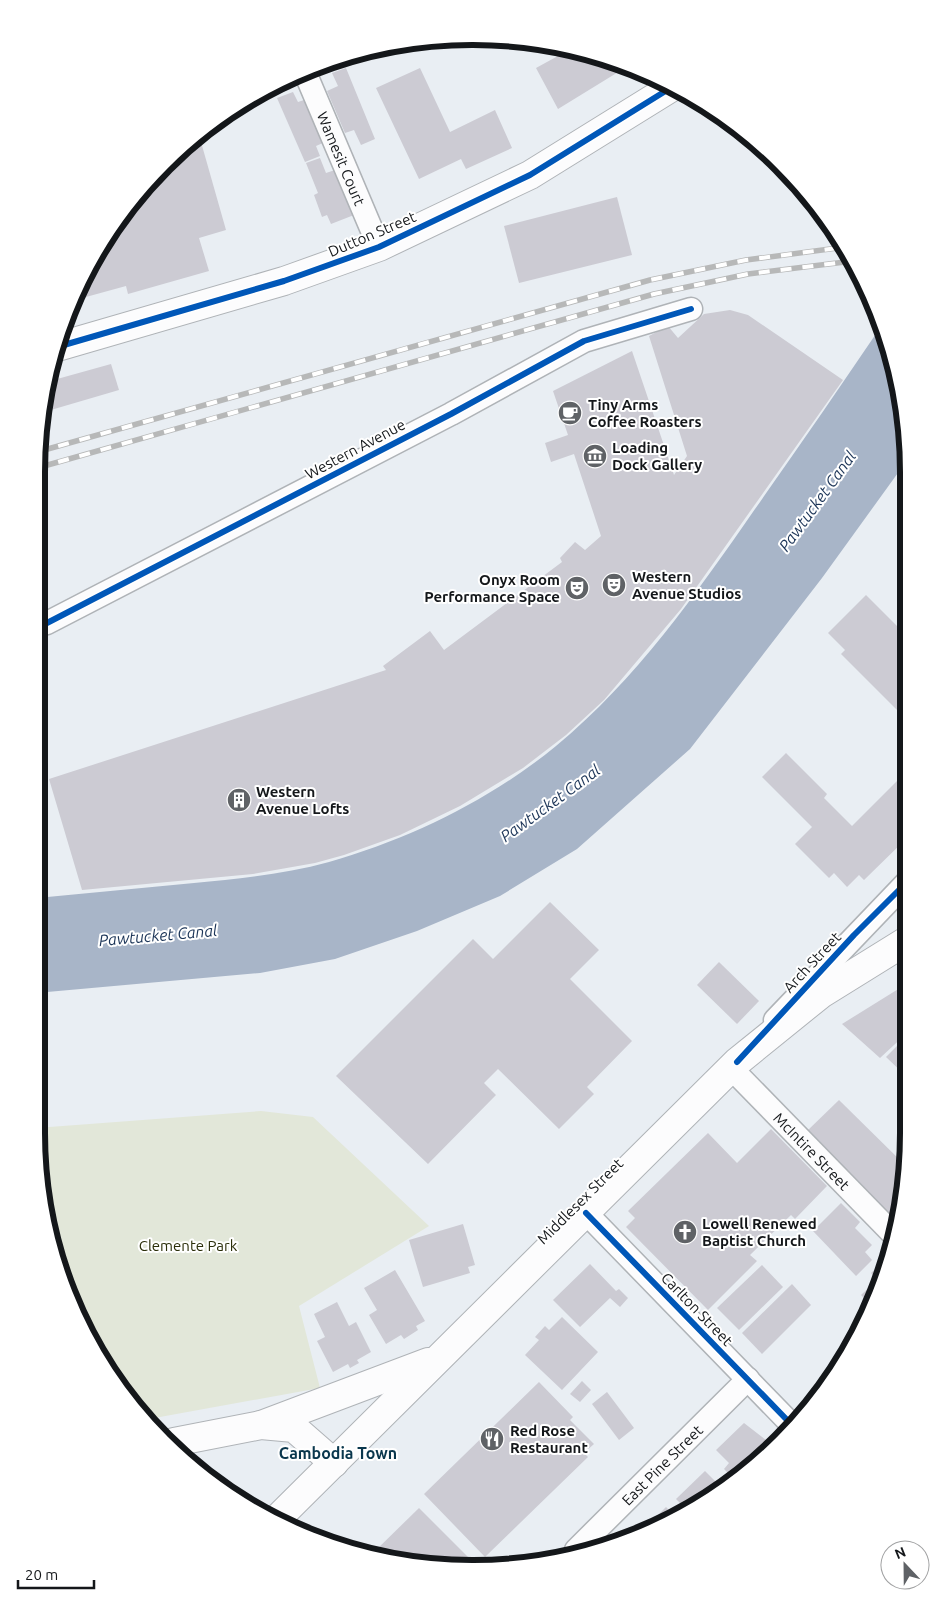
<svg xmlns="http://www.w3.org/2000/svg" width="945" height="1605" font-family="Ubuntu,sans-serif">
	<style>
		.green { fill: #e2e7d9 }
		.water { fill: #a8b5c8 }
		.building { fill: #cccbd3 }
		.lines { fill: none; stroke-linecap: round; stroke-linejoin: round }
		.street-casing { stroke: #afb3b7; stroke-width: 25 }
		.secondary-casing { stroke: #afb3b7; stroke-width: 30 }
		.street { stroke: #fcfcfd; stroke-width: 22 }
		.secondary { stroke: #fcfcfd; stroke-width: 28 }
		.rail-casing { stroke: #b7b8b8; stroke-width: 5.5 }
		.rail { stroke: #fff; stroke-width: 4; stroke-dasharray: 11; stroke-linecap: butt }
		.cycleway-casing { stroke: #fff; stroke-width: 9 }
		.cycleway { stroke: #0057b8; stroke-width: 6 }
		.labels { text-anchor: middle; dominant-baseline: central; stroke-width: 4; stroke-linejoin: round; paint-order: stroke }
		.street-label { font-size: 15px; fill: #14171a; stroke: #fff }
		.poi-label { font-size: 15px; font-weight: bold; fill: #14171a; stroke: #fff; text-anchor: start }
		.park-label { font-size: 15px; fill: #2a2e09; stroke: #fff }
		.water-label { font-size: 16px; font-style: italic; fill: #1b3457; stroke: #fff }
		.neighbourhood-label { font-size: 16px; font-weight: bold; fill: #0a374d; stroke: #fff }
		.rim { fill: none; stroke: #14171a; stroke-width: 6 }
	</style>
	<rect width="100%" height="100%" fill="#e9eef3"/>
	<path class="green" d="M261,1111L313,1117L429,1226L299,1306L320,1388L149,1419L126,1398L59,1272L36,1128Z"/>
	<path class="water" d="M882,325L908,444V459L822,578L690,749L577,849L500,896L417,931L335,959L260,973L36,993L37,898C89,893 142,888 194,883C239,879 285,874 329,862C410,839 490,800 556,746C636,680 696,594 755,509C798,448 840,387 882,325Z"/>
	<g class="building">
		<path d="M565,47L628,66L558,109L536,68L567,51Z"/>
		<path d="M352,55L355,64L319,74L316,66Z"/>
		<path d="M346,68L375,139L361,145L354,130L345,133L327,91L338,86L332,73Z"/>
		<path d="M420,68L450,132L495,110L512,148L466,169L461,159L419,179L376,88Z"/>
		<path d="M288,79L291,89L277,93L275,86Z"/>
		<path d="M293,92L298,102L307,99L325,142L316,146L320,156L305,162L277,98Z"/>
		<path d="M199,135L226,230L199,238L209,271L128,294L126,286L75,300L110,230L164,164Z"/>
		<path d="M320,158L326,173L335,170L354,215L331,224L327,215L322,217L314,195L318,193L306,163Z"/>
		<path d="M617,197L632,255L519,283L504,226Z"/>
		<path d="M730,310L748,315L843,380L681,609L604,700L566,735L523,768L460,806L400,835L344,855L315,863L253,874L82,890L49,779L386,670L383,666L430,631L444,650L562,562L560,558L575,542L585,550L601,536L574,454L551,462L545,443L568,435L553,391L632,351L674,475L687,456L649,336L668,326L678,338L704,314Z"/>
		<path d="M111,364L119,390L44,412L50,381Z"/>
		<path d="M866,595L908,637V721L841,654L845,650L828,633Z"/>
		<path d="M786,753L827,794L824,798L852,826L908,770V837L864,880L859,875L847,887L834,873L829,878L795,844L812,827L762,777Z"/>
		<path d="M550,902L599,950L570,979L632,1041L587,1087L594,1094L559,1129L498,1069L484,1083L496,1095L428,1164L336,1076L473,939L493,959Z"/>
		<path d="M719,962L759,1001L737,1024L697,985Z"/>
		<path d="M908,983V1032L880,1058L842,1024Z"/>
		<path d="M908,1035V1078L886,1057Z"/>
		<path d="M839,1100L907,1167L896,1222L806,1132Z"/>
		<path d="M771,1129L827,1186L795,1219L791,1215L750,1255L757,1261L708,1310L626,1227L635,1218L628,1211L708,1133L737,1163Z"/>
		<path d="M841,1203L860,1222L855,1228L872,1245L865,1252L872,1260L856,1276L813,1231Z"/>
		<path d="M463,1224L475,1265L468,1267L470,1273L423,1287L409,1240Z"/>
		<path d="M889,1256L886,1273L870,1304L861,1295L877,1280L871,1273Z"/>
		<path d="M590,1264L616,1291L619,1289L628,1298L620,1307L610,1298L580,1327L553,1300Z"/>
		<path d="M762,1265L783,1287L739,1330L717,1308Z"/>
		<path d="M395,1270L425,1321L416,1326L418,1330L404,1339L401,1335L386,1344L369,1315L377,1310L364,1288Z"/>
		<path d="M792,1284L811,1305L762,1354L742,1333Z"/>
		<path d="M337,1302L349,1326L356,1322L371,1352L357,1360L359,1363L350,1368L348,1364L333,1372L317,1341L325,1337L314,1314Z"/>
		<path d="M562,1317L598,1352L562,1390L525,1355L539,1340L535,1337L545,1326L549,1330Z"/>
		<path d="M582,1381L591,1390L580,1402L570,1394Z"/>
		<path d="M539,1382L573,1417L570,1420L594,1444L584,1453L588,1457L485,1557L424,1494Z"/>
		<path d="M607,1392L634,1428L619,1440L592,1404Z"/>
		<path d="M744,1423L766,1440L768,1447L735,1480L724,1469L729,1463L716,1450Z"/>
		<path d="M705,1471L722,1488L686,1509L676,1499Z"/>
		<path d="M666,1507L674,1515L637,1536Z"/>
		<path d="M419,1508L476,1565L371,1555Z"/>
	</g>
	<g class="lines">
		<g class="street-casing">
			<g id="street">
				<path id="s1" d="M304,70L379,247"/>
				<path d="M37,626L47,623L451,414L584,341L691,309"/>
				<path d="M775,1020L908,881"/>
				<path id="s2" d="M731,1068L893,1234"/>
				<path d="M586,1213L790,1423"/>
				<path id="s3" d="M576,1550L748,1379"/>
			</g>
		</g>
		<g class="secondary-casing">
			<g id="secondary">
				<path d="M57,347L284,281L379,247L530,175L672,87"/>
				<path d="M261,1425L428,1362"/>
				<path d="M174,1442L261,1425L294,1428L334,1463"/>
				<path d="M279,1517L737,1062L821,994L908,940"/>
			</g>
		</g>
		<use href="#street" class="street"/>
		<use href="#secondary" class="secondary"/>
		<g class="rail-casing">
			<g id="rail">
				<path d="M37,452L650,280L746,260L845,247"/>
				<path d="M37,468L654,294L748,274L853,261"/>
			</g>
		</g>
		<use href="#rail" class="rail"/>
		<g class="cycleway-casing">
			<g id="cycleway">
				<path d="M57,347L284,281L379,247L530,175L672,87"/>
				<path d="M37,626L47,623L451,414L584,341L691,309"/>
				<path d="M737,1062L854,935L908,881"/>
				<path d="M586,1213L790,1423"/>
			</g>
		</g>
		<use href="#cycleway" class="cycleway"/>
	</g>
	<defs>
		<g id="cafe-disc" transform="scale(1.25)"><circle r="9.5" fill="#5f6266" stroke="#fff"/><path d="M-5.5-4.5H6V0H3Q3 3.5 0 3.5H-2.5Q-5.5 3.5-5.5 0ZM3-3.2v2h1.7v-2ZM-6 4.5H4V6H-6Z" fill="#fff"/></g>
		<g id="museum-disc" transform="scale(1.25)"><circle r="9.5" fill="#5f6266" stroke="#fff"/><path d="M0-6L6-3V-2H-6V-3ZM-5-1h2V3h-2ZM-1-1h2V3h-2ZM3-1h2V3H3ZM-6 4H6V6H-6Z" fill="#fff"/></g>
		<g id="theatre-disc" transform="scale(1.25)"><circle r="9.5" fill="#5f6266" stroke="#fff"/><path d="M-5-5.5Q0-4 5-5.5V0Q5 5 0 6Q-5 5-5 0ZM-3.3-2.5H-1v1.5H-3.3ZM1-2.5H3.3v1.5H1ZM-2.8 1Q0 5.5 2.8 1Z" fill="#fff"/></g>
		<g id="building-disc" transform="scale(1.25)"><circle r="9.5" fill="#5f6266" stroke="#fff"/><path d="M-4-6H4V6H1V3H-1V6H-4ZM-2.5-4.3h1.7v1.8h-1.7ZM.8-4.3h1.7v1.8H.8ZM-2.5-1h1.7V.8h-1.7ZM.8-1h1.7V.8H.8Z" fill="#fff"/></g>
		<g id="church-disc" transform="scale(1.25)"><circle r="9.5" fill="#5f6266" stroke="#fff"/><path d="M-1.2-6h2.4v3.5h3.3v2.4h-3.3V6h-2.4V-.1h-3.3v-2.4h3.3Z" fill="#fff"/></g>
		<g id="restaurant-disc" transform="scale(1.25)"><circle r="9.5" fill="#5f6266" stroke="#fff"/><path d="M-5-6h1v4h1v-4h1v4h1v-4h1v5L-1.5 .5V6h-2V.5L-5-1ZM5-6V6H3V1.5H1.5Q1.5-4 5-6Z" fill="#fff"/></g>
	</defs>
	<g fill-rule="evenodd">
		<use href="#cafe-disc" x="570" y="413"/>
		<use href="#museum-disc" x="595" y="456"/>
		<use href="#theatre-disc" x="614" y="585"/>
		<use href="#theatre-disc" x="577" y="588"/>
		<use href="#building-disc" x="239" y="800"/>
		<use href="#church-disc" x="685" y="1232"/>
		<use href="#restaurant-disc" x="492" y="1439"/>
	</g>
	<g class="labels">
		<g class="street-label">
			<text stroke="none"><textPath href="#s1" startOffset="96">Wamesit Court</textPath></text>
			<text transform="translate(372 234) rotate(-23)">Dutton Street</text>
			<text transform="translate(355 449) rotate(-28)">Western Avenue</text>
			<text transform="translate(812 962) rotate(-47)">Arch Street</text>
			<text stroke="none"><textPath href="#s2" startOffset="116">McIntire Street</textPath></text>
			<text transform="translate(580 1201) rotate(-45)">Middlesex Street</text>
			<text transform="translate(697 1309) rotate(46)">Carlton Street</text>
			<text stroke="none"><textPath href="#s3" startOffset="121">East Pine Street</textPath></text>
		</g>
		<g class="poi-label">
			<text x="588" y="404">Tiny Arms<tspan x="588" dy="17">Coffee Roasters</tspan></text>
			<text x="612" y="447">Loading<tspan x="612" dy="17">Dock Gallery</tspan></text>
			<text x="632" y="576">Western<tspan x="632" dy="17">Avenue Studios</tspan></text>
			<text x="560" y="579" text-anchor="end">Onyx Room<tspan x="560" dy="17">Performance Space</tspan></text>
			<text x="256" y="791">Western<tspan x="256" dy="17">Avenue Lofts</tspan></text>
			<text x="702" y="1223">Lowell Renewed<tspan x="702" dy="17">Baptist Church</tspan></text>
			<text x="510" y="1430">Red Rose<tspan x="510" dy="17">Restaurant</tspan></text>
		</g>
		<g class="park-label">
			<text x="188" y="1245">Clemente Park</text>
		</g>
		<g class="water-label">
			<text transform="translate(817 501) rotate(-54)">Pawtucket Canal</text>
			<text transform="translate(550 803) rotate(-36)">Pawtucket Canal</text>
			<text transform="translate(158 935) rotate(-5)">Pawtucket Canal</text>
		</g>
		<g class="neighbourhood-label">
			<text x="338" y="1453">Cambodia Town</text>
		</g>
	</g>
	<path d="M0 0H945V1605H0ZM472 45H473A427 427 0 0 1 900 472V1133A427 427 0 0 1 473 1560H472A427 427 0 0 1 45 1133V472A427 427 0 0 1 472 45Z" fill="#fff" fill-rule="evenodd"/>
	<path class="rim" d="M472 45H473A427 427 0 0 1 900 472V1133A427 427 0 0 1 473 1560H472A427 427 0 0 1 45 1133V472A427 427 0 0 1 472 45Z"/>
	<g transform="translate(905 1565) rotate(338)"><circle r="24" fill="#ffffff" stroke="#a1a2a3"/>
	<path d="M0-4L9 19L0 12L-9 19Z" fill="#5f6266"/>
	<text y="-8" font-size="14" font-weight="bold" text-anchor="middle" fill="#14171a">N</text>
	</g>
	<path d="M18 1580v8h76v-8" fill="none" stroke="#14171a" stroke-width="2.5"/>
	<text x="25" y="1580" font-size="15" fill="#14171a" stroke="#ffffff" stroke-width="4" paint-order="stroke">20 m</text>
</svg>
